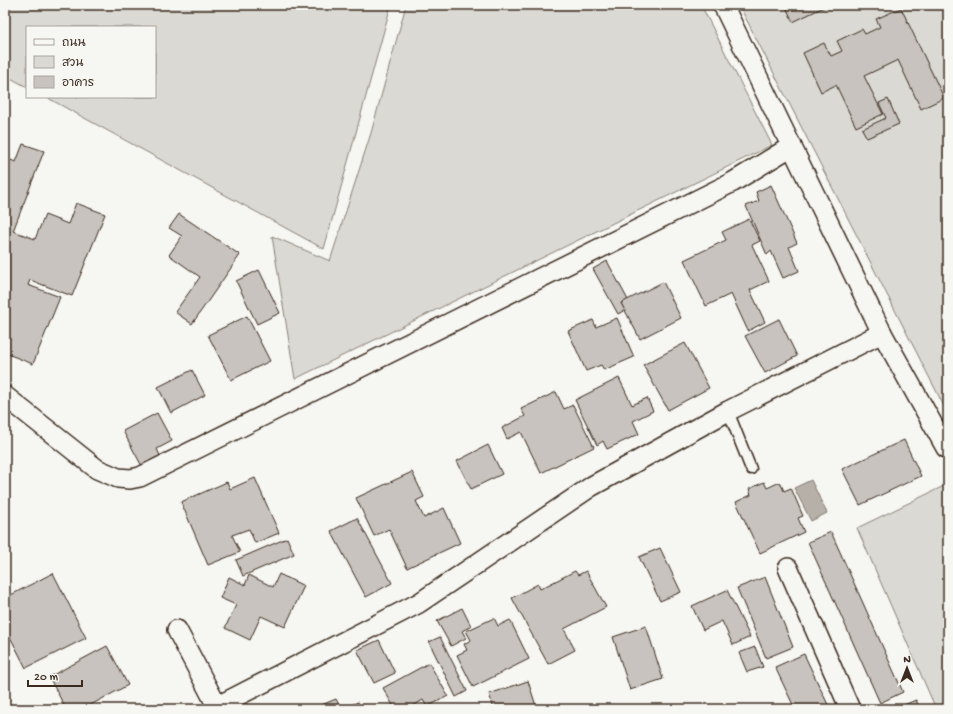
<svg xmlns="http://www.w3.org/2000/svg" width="953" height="714" font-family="'Gochi Hand','Playpen Sans Thai',sans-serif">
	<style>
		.green { fill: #dad9d3; stroke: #8a8278 }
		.water { fill: #b6b0a9; stroke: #857a71 }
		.building { fill: #c8c3be; stroke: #3b2a1e }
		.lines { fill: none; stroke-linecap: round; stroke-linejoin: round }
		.service-casing { stroke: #3b2a1e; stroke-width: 13 }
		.minor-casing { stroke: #3b2a1e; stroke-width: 22 }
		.service { stroke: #f6f6f2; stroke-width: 10 }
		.minor { stroke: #f6f6f2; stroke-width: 19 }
	</style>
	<rect width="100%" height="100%" fill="#f6f6f2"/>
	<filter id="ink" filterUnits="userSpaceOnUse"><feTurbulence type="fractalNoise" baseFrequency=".025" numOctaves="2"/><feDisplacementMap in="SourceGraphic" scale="8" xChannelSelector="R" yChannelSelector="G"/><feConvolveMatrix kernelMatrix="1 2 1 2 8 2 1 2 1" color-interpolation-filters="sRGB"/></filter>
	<g filter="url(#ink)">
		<g class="green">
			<path d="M5,5H391L324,249L46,97H155V27H27V87L5,75Z"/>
			<path d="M406,5H701L772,145L295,379L272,236L330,261L371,133Z"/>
			<path d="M739,5H948V414Z"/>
			<path d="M948,484V709H936L857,528Z"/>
		</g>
		<path class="water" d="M811,480L827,513L811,521L794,488Z"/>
		<g class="building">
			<path d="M785,5H826V6L793,22Z"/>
			<path d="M901,8L944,98L921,109L898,60L864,76L883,114L856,127L836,85L821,92L803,53L824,43L831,56L842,51L837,41L862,29L865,34L880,27L876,19Z"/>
			<path d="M888,99L899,124L867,138L862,129L886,118L879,103Z"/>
			<path d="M23,144L44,151L13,231L35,239L45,215L68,224L76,203L105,214L72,296L30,280L28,285L60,297L33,364L5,353V158L16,162Z"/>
			<path d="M771,185L797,243L789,247L799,271L783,278L771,251L767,255L746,206L759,201L756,192Z"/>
			<path d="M179,214L240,255L192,324L175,312L200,277L169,255L182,236L169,228Z"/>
			<path d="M749,219L760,241L752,245L769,281L750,290L765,322L748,331L731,294L706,306L684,260L726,240L722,232Z"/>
			<path d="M607,261L628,300L621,303L625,310L618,314L593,269Z"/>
			<path d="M259,270L280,313L257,324L236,281Z"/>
			<path d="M663,282L681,318L640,339L621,303Z"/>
			<path d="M247,316L270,361L231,380L208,335Z"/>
			<path d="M617,318L634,357L604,370L601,365L586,371L568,331L593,320L596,327Z"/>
			<path d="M779,319L797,356L765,373L745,336Z"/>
			<path d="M685,343L709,388L668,410L643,365Z"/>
			<path d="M192,370L205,395L171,413L158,387Z"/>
			<path d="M619,378L632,405L647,398L653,411L633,421L639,434L607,449L603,441L597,445L575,400Z"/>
			<path d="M556,392L564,409L573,405L594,447L541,473L521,432L507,439L502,428L525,416L521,409Z"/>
			<path d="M157,413L172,441L157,449L162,460L144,470L123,431Z"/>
			<path d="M904,440L921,476L860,505L842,469Z"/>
			<path d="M488,445L502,474L471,489L457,461Z"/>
			<path d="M412,472L424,497L416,501L424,518L444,508L460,543L407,568L389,529L374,536L356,498Z"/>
			<path d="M255,478L279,533L255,543L249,529L232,535L240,552L208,565L181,502L227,482L230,489Z"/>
			<path d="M764,482L767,488L780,482L784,491L791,488L803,516L798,518L804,532L760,553L736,502L751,495L749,489Z"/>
			<path d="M357,518L392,583L366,597L331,531Z"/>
			<path d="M831,532L903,692L880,703L808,542Z"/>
			<path d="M287,538L294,554L243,576L236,560Z"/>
			<path d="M660,548L681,592L660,601L639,557Z"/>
			<path d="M575,571L578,575L586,571L606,607L564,629L575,650L548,664L512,598L538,584L540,589Z"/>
			<path d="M53,573L86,638L26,668L5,627V598Z"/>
			<path d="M279,574L304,586L285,627L261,616L250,640L225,628L236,605L220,598L229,577L245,585L249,575L273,587Z"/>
			<path d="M765,577L793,647L766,658L737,588Z"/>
			<path d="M727,590L750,637L733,645L722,621L703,630L692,606Z"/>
			<path d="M462,608L471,626L462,631L466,638L451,646L437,621Z"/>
			<path d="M494,618L498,626L510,620L529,659L473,687L457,655L467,650L464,644L471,640L466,631Z"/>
			<path d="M646,626L663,679L630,690L613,637Z"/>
			<path d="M440,637L467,691L456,697L429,642Z"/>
			<path d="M379,640L395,673L374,683L357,650Z"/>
			<path d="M107,646L128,685L83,709H66L49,677Z"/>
			<path d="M755,647L763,667L747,672L739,653Z"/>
			<path d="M804,654L830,709H795L775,667Z"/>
			<path d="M429,663L448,696L427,707L423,700L408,709H395L383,688Z"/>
			<path d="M528,681L537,709H494L489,694Z"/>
			<path d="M336,699L341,709H312Z"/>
			<path d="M916,700L920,709H894Z"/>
			<path d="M358,702L361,709H342Z"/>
		</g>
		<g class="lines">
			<g class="service-casing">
				<path id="service" d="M728,411L751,469"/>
			</g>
			<g class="minor-casing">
				<g id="minor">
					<path d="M723,5L882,333L946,448"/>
					<path d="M5,396L97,469L118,478L130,479L140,477L733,182L792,146"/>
					<path d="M788,568L850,709"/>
					<path d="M177,630L217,706"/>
					<path d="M212,709L419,603L592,486L728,411L882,333"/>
				</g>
			</g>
			<use href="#service" class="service"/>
			<use href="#minor" class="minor"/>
		</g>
	</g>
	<rect width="953" height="714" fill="none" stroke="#f6f6f2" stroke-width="20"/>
	<rect x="10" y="10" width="933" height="694" fill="none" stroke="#3b2a1e" stroke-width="1.5" filter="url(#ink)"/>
	<rect x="26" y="26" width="130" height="72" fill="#f6f6f2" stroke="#aba49d"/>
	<rect x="34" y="39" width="20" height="6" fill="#f6f6f2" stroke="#aba49d"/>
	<text x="62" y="46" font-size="12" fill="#3b2a1e">ถนน</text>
	<rect x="34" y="56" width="20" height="12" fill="#dad9d3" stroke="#aba49d"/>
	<text x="62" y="66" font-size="12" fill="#3b2a1e">สวน</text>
	<rect x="34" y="76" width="20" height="12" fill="#c8c3be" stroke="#aba49d"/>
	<text x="62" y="86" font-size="12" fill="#3b2a1e">อาคาร</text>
	<g transform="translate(907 668)" stroke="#f6f6f2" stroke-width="3" paint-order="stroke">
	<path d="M0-3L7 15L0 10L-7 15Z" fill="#3b2a1e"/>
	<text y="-6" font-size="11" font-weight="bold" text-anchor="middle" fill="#3b2a1e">N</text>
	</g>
	<path d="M28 680v6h54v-6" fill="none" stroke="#3b2a1e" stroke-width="2"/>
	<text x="34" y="680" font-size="12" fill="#3b2a1e" stroke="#f6f6f2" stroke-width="3" paint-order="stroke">20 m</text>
</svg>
